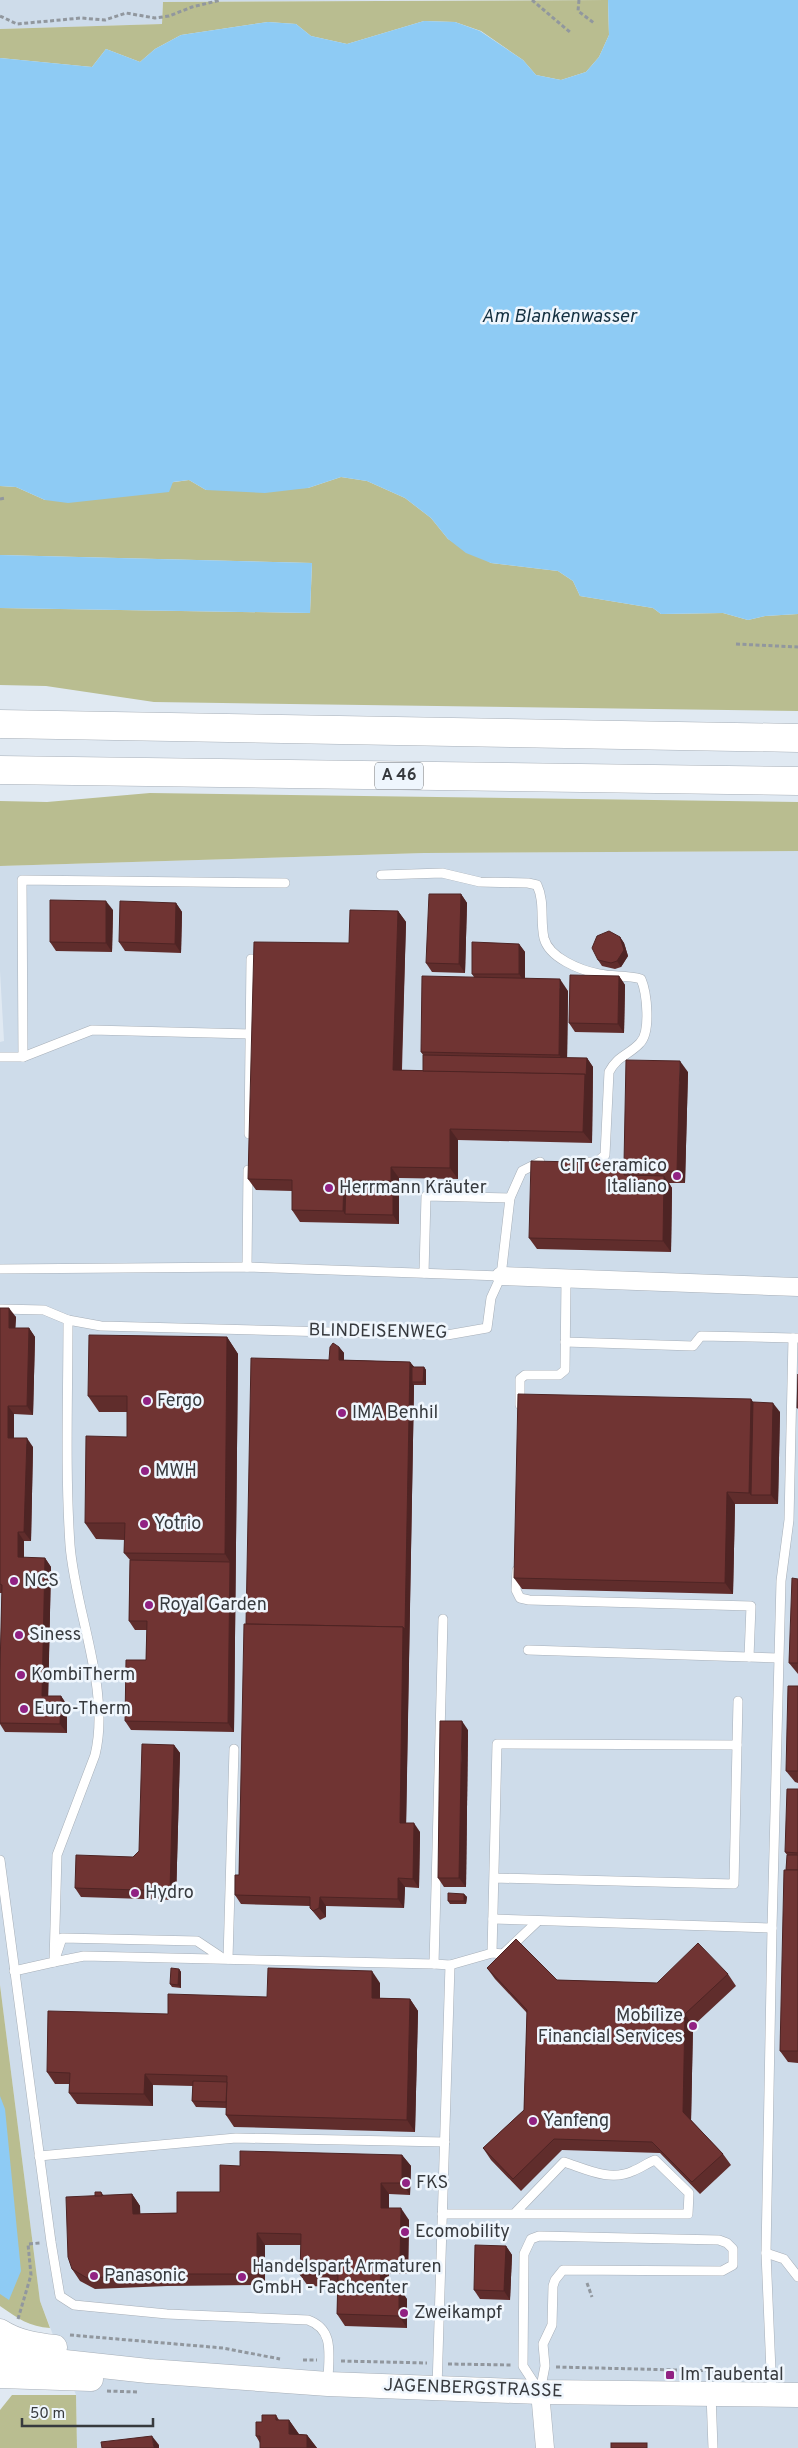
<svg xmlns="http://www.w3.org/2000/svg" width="798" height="2448" font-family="Overpass,sans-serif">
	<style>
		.built { fill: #cedcea }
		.green { fill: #b9bd90 }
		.water { fill: #8ecbf4 }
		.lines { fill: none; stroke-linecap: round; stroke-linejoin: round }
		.lane-casing { stroke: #a7afb8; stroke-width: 10 }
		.street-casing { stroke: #a7afb8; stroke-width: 19 }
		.secondary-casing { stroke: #a7afb8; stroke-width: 25 }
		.highway-casing { stroke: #a7afb8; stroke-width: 29 }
		.path { stroke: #91979e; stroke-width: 3; stroke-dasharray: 4 2.5; stroke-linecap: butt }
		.lane { stroke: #fff; stroke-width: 9 }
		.street { stroke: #fff; stroke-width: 18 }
		.secondary { stroke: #fff; stroke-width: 24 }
		.highway { stroke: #fff; stroke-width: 28 }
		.wall { fill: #602d2c }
		.shaded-wall { fill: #4e2424 }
		.building { fill: #703433; stroke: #4e2424 }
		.poi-dot { fill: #912283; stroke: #eff6fd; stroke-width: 2 }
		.labels { text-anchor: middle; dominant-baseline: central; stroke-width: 5; stroke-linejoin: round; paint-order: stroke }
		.shield { fill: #eff6fd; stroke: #6e7277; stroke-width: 1 }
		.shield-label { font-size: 16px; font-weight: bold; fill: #373a3e }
		.poi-label { font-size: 18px; fill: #373a3e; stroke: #eff6fd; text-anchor: start }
		.street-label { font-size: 18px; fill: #373a3e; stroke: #eff6fd }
		.water-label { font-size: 19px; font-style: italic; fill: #143041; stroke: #eff6fd }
	</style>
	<rect width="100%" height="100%" fill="#e0e9f2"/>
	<g class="built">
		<path d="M0,0H421L163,2L162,24L0,29Z"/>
		<path d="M798,851V2448H77L76,2395L40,2301L0,1985V1042L4,1041L0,971V866L424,853Z"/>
	</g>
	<g class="green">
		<path d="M608,0L609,35L599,57L586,72L561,80L536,75L523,60L481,31L455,22L424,21L347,44L311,36L296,24L268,22L181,35L155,49L140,62L106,49L92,67L0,58V29L162,24L163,2Z"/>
		<path d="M341,477L367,481L405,498L431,518L448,539L491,563L558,571L573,581L580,596L653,608L661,614L723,613L748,620L765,616L798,614V711L154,702L46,686L0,685V608L310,613L312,563L0,555V486L16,487L45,500L189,480L206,490L308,488Z"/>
		<path d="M150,793L798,802V851L424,853L0,866V801L47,802Z"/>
		<path d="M0,1985L40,2301L50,2328C30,2327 17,2318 0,2306Z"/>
		<path d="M12,2395H76L77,2448H0V2410Z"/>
	</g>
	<g class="water">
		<path d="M608,0H798V614L765,616L748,620L723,613L661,614L653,608L580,596L573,581L558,571L491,563L466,553L448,539L431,518L405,498L367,481L341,477L308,488L265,493L206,490L189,480L173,482L169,492L68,503L45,500L16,487L0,486V58L92,67L106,49L140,62L155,49L181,35L268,22L296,24L311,36L347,44L424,21L455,22L480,31L523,60L536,75L561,80L586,72L599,57L609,35Z"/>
		<path d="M0,555L312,563L310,613L0,608Z"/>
		<path d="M0,2096L5,2109L21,2271L9,2300L0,2294Z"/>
	</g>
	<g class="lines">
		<g class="lane-casing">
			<g id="lane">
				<path d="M381,875L442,873L480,882L528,883L537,885C545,902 540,920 544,938C549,958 580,970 599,974C613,977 627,975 641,979C647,993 651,1032 640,1043C629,1055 617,1056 609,1072L605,1155L597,1162H565"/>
				<path d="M0,1057H23L92,1030L251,1034"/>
				<path d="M23,1057L22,880L285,883"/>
				<path d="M249,1134L251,959"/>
				<path d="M247,1267L248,1170"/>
				<path d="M0,1269L247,1267L501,1276"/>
				<path d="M424,1273L426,1196L510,1198"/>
				<path d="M0,1309L44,1310L68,1320C68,1395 65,1471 70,1545C75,1611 111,1690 95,1755L57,1855L54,1962L14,1971"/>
				<path d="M68,1320L101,1326L447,1335L487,1328L491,1298L501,1276L510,1198L522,1171L540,1162"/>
				<path d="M565,1342L693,1346L701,1336L793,1338"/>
				<path d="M520,1405V1379L525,1375H559L565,1370L566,1280"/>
				<path d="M517,1570L516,1590L520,1598L529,1600L751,1606L749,1657"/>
				<path d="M528,1650L778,1658"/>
				<path d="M737,1745L738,1701"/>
				<path d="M0,1860L51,2242L60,2296L74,2305L167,2314L308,2320C336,2330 328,2357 328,2383"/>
				<path d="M493,1919L772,1928"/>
				<path d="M492,1953L503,1954L538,1921"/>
				<path d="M224,1959L197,1941L62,1938L54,1962L84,1956L434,1964L450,1965L492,1953L497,1744L737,1745L734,1884L494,1878"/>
				<path d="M228,1959L234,1749"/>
				<path d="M434,1964L443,1619"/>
				<path d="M39,2156L236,2138L445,2142"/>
				<path d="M442,2214H688L689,2193L655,2160C647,2163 641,2168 633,2171C610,2182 586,2169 564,2162L515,2213"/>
				<path d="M539,2236L719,2240L727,2243L733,2249V2265L722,2271L563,2270L555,2280L553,2286L552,2325L543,2344L545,2366L540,2392L523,2366L524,2254L531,2239Z"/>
				<path d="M766,2253L784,2259L798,2277"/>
				<path d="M437,2388L450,1965"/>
				<path d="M711,2394L713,2448"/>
				<path d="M772,2395L766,2253L772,1928L781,1581L789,1520L793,1338H798"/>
			</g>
		</g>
		<g class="street-casing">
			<g id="street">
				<path d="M501,1276L798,1287"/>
				<path d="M540,2392L545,2448"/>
			</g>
		</g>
		<g class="secondary-casing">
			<g id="secondary">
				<path d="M0,2331C17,2342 36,2345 55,2347"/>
				<path d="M0,2355L148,2371L328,2384L540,2392L798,2395"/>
				<path d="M0,2376L91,2379"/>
			</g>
		</g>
		<g class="highway-casing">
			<g id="highway">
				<path d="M0,724L798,738"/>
				<path d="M0,770L798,781"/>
			</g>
		</g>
		<g class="path">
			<path d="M532,0L571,33"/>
			<path d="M579,0L578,11L594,23"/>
			<path d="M0,16L17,24L81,18L105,20L126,13L155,18L169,16L192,7L221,0"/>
			<path d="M0,499L6,498"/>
			<path d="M736,644L798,647"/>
			<path d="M587,2283L592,2297"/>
			<path d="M18,2319L31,2275L28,2244L40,2243"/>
			<path d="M70,2335L223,2348L280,2359"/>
			<path d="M303,2360H317"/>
			<path d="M341,2361L427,2363"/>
			<path d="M448,2364L512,2365"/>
			<path d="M556,2367L759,2372"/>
			<path d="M107,2391L138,2392"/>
		</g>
		<use href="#lane" class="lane"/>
		<use href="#street" class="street"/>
		<use href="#secondary" class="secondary"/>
		<use href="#highway" class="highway"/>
	</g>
	<g class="wall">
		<path d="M461,894L467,903L465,973L432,972L426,963Z"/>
		<path d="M176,903L182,912L181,953L125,951L119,942Z"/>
		<path d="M113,910L112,952L56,951L50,942Z"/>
		<path d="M398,911L406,922L402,1070L423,1071V1055L421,1052L474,977L472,974L519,944L525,952V978L568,991L567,1058H587L593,1067L592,1143L458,1140V1179L399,1178V1224L300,1222L292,1210V1191L256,1190L248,1179L349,943Z"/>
		<path d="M620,937L624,943L628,956L621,967L615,969L602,966L598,960Z"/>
		<path d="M619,976L625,985L624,1033L575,1032L569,1023Z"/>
		<path d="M688,1072L685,1183H669L672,1188L671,1252L537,1249L529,1238L624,1163Z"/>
		<path d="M0,1308L16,1317L15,1328H29L35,1337L33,1415L14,1414V1438L33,1447L31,1541H24V1558H45L51,1567L48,1696H61L67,1705V1733L5,1732L0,1724V1669L2,1593H0Z"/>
		<path d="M227,1337L238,1354L234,1732L131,1730L125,1721L146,1660L147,1630H135L129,1621L130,1560L124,1553L125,1540L96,1539L85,1523L127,1437V1412H99L88,1396Z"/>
		<path d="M339,1347L344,1353V1360L410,1362L414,1367H424L426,1370V1385H414L406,1823L420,1832L419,1888L405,1887L404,1908L326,1906V1917L320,1920L310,1908V1906L241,1904L235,1895L239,1875L246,1624L329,1360Z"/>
		<path d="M751,1399L753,1402L780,1412L778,1504H735L733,1594L522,1589L514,1578Z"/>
		<path d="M798,1579V1674L789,1663Z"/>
		<path d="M798,1686V1783L795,1782L786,1771Z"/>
		<path d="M468,1730L466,1887H444L438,1878Z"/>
		<path d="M174,1745L180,1753L176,1900L81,1897L75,1888L133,1857L139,1851Z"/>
		<path d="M798,1789V2063L788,2062L780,2051L787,1855L785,1852Z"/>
		<path d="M464,1894L467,1897L466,1904H450L448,1901Z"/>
		<path d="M487,1968L557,1980L657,1983L728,1974L736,1986L693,2026L691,2120L723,2154L731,2165L700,2194L660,2153L562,2150L521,2191L491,2160L483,2148L524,2110L527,2013L495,1979Z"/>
		<path d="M179,1969L181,1972V1988L172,1987L170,1984Z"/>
		<path d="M380,1983V1998L410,1999L418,2011L415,2132L234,2127L226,2115V2108L196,2107L192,2101L193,2086L153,2085V2106L77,2104L69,2093V2084H55L47,2072L168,2014L267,1997Z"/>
		<path d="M402,2155L411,2166L410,2195L389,2194V2208L409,2220L408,2274H389V2287L407,2299V2328L345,2326L337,2314L338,2287L308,2286L300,2275L301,2245H265V2285L167,2286L95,2289L80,2281L72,2269L101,2192L104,2196L132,2194L140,2206V2214L177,2213L220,2192L240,2166Z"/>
		<path d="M506,2246L512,2255L510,2300L480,2299L474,2290Z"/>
		<path d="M276,2415L279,2420H289L299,2434L307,2435L317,2448H260V2443L256,2436L262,2422Z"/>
	</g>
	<g class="shaded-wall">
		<path d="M461,894L467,903L465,973L459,964Z"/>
		<path d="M106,901L113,910L112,952L106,943Z"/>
		<path d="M176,903L182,912L181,953L175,944Z"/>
		<path d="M398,911L406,922L401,1082L393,1070Z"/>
		<path d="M620,937L624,943L628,956L621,967L617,961Z"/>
		<path d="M519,944L525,952V983L519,974Z"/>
		<path d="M619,976L625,985L624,1033L618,1024Z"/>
		<path d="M560,979L568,991L567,1066L559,1055Z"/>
		<path d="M587,1058L593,1067L592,1143L583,1132L585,1074Z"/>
		<path d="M680,1061L688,1072L685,1183L677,1171Z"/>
		<path d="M450,1129L458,1140V1179L450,1168Z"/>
		<path d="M391,1167L399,1178V1193L391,1181Z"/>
		<path d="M664,1176L672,1188L671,1252L663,1241Z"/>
		<path d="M344,1180L352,1192L345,1214L343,1211Z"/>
		<path d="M393,1184L399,1193V1224L393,1215Z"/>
		<path d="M9,1308L16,1317L15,1337L9,1328Z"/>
		<path d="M29,1328L35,1337L33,1415L27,1406Z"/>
		<path d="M227,1337L238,1354L234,1732L228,1723L230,1562L225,1554Z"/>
		<path d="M339,1347L344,1353V1366L339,1360Z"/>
		<path d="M410,1362L415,1368L412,1382L414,1385L406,1832L400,1823L403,1627Z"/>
		<path d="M424,1367L426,1370V1385L423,1382Z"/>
		<path d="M751,1399L759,1411L751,1495L749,1493Z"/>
		<path d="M773,1403L780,1412L778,1504L771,1495Z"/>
		<path d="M8,1406L14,1414V1446L8,1438Z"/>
		<path d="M27,1438L33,1447L31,1541L24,1532Z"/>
		<path d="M727,1492L735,1504L733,1594L725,1583Z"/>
		<path d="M18,1532L24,1541V1566L18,1557Z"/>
		<path d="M45,1558L51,1567L48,1705L42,1696Z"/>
		<path d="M61,1696L67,1705V1733L60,1724Z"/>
		<path d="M462,1721L468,1730L466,1887L459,1878Z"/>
		<path d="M174,1745L180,1753L176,1900L170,1891Z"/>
		<path d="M414,1823L420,1832L419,1888L413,1879Z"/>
		<path d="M398,1878L405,1887L404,1908L398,1899Z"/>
		<path d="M464,1894L467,1897L466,1904L464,1901Z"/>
		<path d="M320,1897L326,1906V1917L319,1908Z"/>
		<path d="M179,1969L181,1972V1988L178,1985Z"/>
		<path d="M372,1971L380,1983V2010L372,1998Z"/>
		<path d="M410,1999L418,2011L415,2132L407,2120Z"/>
		<path d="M685,2014L693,2026L691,2123L683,2112Z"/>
		<path d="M145,2074L153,2085V2106L144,2094Z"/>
		<path d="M402,2155L411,2166L410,2195L402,2183Z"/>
		<path d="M381,2183L389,2194V2219L381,2208Z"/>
		<path d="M132,2194L140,2206L141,2226L133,2214Z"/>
		<path d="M401,2208L409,2220L408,2274L400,2262Z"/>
		<path d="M257,2233L265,2245V2285L257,2274Z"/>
		<path d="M506,2246L512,2255L510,2300L504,2291Z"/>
		<path d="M381,2262L389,2274V2299L380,2287Z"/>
		<path d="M399,2287L407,2299V2328L399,2316Z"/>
		<path d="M289,2420L300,2436L289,2434Z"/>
		<path d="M307,2435L317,2448H307Z"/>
		<path d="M152,2436L159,2445V2448H154Z"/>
	</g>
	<g class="building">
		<path d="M429,894H461L459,964L426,963Z"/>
		<path d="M50,900L106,901V943L50,942Z"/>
		<path d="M120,901L176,903L175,944L119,942Z"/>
		<path d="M350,910L398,911L393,1070L585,1074L583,1132L450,1129V1168L391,1167V1181L344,1180L343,1211L292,1210V1180L248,1179L254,942L349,943Z"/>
		<path d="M609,931L620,937L624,950L617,961L611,963L598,960L592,948L597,936Z"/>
		<path d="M472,942L519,944V974H472Z"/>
		<path d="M570,975L619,976L618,1024L569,1023Z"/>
		<path d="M422,976L560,979L559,1055L421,1052Z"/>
		<path d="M423,1055L587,1058L586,1076L585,1074L423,1071Z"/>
		<path d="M626,1060L680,1061L677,1171L624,1172V1175L664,1176L663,1241L529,1238L531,1161L624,1163Z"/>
		<path d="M346,1183L393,1184V1215L345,1214Z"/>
		<path d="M0,1308H9V1328H29L27,1406H8V1438H27L24,1532H18V1557L45,1558L42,1696H61L60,1724L0,1723V1669L2,1585L0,1584Z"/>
		<path d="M89,1335L227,1337L225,1554L124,1553L125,1523H85L86,1436L127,1437V1396H88Z"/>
		<path d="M333,1343L339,1347V1360L410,1362L405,1629L403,1627L246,1624L251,1358L329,1360L330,1347Z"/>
		<path d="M412,1367H424L423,1382H412Z"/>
		<path d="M798,1374V1408H797Z"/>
		<path d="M518,1394L751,1399L749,1493L727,1492L725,1583L514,1578Z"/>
		<path d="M753,1402L773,1403L771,1495H751Z"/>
		<path d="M130,1560L230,1562L228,1723L125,1721L126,1660H146L147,1621H129Z"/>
		<path d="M792,1578L798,1579V1663H789Z"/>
		<path d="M244,1624L403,1627L400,1823H414L413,1879L398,1878V1899L320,1897L319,1908L313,1911L310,1908V1897L235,1895V1875H239Z"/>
		<path d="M788,1686H798V1771H786Z"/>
		<path d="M440,1721H462L459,1878H438Z"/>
		<path d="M142,1744L174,1745L170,1891L75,1888L76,1855L133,1857L139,1851Z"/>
		<path d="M787,1789H798V1853L785,1852Z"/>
		<path d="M787,1855H798V1870H786Z"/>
		<path d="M784,1870H798V2051H780Z"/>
		<path d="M448,1893L464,1894V1901H448Z"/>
		<path d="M516,1939L557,1980L657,1983L698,1943L728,1974L685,2014L683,2112L723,2154L692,2182L652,2142L554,2139L513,2179L483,2148L524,2110L527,2010L487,1968Z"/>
		<path d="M171,1968L179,1969L178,1985L170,1984Z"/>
		<path d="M268,1968L372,1971V1998L410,1999L407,2120L226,2115L227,2076L145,2074L144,2094L69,2093L70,2073L47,2072L48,2011L168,2014V1994L267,1997Z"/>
		<path d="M193,2081L227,2082L226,2102L192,2101Z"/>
		<path d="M240,2151L402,2155V2183H381V2208H401L400,2262H381L380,2287H399V2316L337,2314L338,2275H300L301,2234L257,2233V2274H158L87,2278L72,2269L68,2257L66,2197L132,2194L133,2214L177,2213V2192H220V2165L240,2166Z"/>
		<path d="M95,2192H101L102,2196H95Z"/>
		<path d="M475,2245L506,2246L504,2291L474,2290Z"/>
		<path d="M262,2415H276V2420H289V2434L307,2435V2448H260V2436H256V2422H262Z"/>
		<path d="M152,2436L154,2448H102L101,2442Z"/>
		<rect x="611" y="2443" width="36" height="5"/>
	</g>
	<g class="poi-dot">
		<circle cx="677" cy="1176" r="5"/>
		<circle cx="329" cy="1188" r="5"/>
		<circle cx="147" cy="1401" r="5"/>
		<circle cx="342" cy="1413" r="5"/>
		<circle cx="145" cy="1471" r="5"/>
		<circle cx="144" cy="1524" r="5"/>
		<circle cx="14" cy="1581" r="5"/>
		<circle cx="149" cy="1605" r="5"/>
		<circle cx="19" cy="1635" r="5"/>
		<circle cx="21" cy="1675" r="5"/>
		<circle cx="24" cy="1709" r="5"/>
		<circle cx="135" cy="1893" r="5"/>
		<circle cx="693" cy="2026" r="5"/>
		<circle cx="533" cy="2121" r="5"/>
		<circle cx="406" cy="2183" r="5"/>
		<circle cx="405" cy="2232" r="5"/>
		<circle cx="94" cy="2276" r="5"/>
		<circle cx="242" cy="2277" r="5"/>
		<circle cx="404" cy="2313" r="5"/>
		<rect x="665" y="2370" width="10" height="10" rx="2.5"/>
	</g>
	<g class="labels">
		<rect class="shield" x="375" y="762.5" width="48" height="27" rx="4"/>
		<g class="shield-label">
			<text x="399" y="776">A 46</text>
		</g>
		<g class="poi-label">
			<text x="667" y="1166" text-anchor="end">CIT Ceramico<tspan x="667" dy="21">Italiano</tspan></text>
			<text x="339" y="1188">Herrmann Kräuter</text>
			<text x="157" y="1401">Fergo</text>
			<text x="352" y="1413">IMA Benhil</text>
			<text x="155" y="1471">MWH</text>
			<text x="154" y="1524">Yotrio</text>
			<text x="24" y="1581">NCS</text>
			<text x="159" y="1605">Royal Garden</text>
			<text x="29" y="1635">Siness</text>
			<text x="31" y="1675">KombiTherm</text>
			<text x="34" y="1709">Euro-Therm</text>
			<text x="145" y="1893">Hydro</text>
			<text x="683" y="2016" text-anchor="end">Mobilize<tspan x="683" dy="21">Financial Services</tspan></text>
			<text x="543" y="2121">Yanfeng</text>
			<text x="416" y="2183">FKS</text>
			<text x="415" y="2232">Ecomobility</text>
			<text x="252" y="2267">Handelspart Armaturen<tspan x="252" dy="21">GmbH - Fachcenter</tspan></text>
			<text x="104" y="2276">Panasonic</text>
			<text x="414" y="2313">Zweikampf</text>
			<text x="680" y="2375">Im Taubental</text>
		</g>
		<g class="street-label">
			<text transform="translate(378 1332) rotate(1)">BLINDEISENWEG</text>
			<text transform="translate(473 2389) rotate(2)">JAGENBERGSTRASSE</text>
		</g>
		<g class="water-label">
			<text x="559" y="317">Am Blankenwasser</text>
		</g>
	</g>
	<path d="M22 2418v8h131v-8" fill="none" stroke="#373a3e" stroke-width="2.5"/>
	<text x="30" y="2418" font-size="15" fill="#373a3e" stroke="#eff6fd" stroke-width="4" paint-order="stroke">50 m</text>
</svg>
